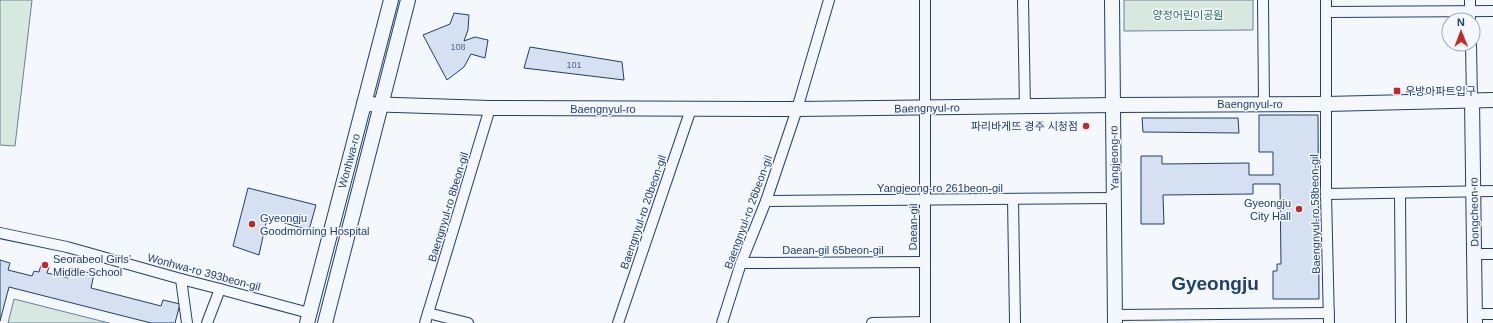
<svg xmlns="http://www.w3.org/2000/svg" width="1493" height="323" font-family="Helvetica,'Noto Sans KR',sans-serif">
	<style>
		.green { fill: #d7e8df; stroke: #687fa3 }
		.building { fill: #d5e0f0; stroke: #1d3f73 }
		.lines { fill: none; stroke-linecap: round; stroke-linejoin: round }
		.street-casing { stroke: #1d3f73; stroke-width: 12 }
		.secondary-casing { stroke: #1d3f73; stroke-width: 16 }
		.street { stroke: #f4f7fb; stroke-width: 10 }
		.secondary { stroke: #f4f7fb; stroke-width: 14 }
		.poi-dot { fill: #c62828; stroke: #f4f7fb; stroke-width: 1.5 }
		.labels { text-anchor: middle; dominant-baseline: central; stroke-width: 3; stroke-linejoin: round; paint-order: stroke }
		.number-label { font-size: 9px; fill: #4b6792 }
		.park-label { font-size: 11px; fill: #2c6c60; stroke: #f4f7fb }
		.poi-label { font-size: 11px; fill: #1d3f73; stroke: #f4f7fb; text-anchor: start }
		.street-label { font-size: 11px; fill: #1d3f73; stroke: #f4f7fb }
		.town-label { font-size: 19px; font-weight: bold; fill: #1d3f73; stroke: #f4f7fb }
	</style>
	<rect width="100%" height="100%" fill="#f4f7fb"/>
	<g class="green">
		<path d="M0,0H32L15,146L0,145Z"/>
		<path d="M1124,0H1253V30L1124,31Z"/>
		<path d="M14,299L109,323H8Z"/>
	</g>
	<g class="building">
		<path d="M454,13L469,15L468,30L464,41L475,37L488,40L485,58L471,54L464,67L447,80L423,35L450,24Z"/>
		<path d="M530,47L622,62L624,80L524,68Z"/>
		<path d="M1259,115H1318L1319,299H1273V271H1277V264H1281L1280,184H1253V194L1163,195L1164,224H1141V156H1162V164L1249,163V175H1273V152H1259Z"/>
		<path d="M1142,118H1238L1239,133L1143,132Z"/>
		<path d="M248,188L316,205L309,230L267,218L259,255L233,246Z"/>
		<path d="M0,260L10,263L8,270L32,276L34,271L39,272L41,265L49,267L47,273L68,278L70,268L94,274L91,288L161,306L163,300L180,304L175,323H151L9,287L0,321Z"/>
	</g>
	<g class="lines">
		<g class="street-casing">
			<g id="street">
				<path d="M925,0V323"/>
				<path d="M1023,0L1025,107"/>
				<path d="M1263,0L1264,104"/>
				<path d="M1326,0V194L1329,323"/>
				<path d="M1470,0V20"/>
				<path d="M1327,12L1493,11"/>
				<path d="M1471,44L1472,100"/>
				<path d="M1400,193L1401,323"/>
				<path d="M1326,194L1493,191"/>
				<path d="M1013,199L1015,323"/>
				<path d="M766,201L1114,198"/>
				<path d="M0,233L67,247L181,279L220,289L309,313"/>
				<path d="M1474,254H1493"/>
				<path d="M741,263L925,262"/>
				<path d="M181,279L187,323"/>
				<path d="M428,313L468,323"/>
				<path d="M1475,314H1493"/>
				<path d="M1115,315L1329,313"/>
				<path d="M207,323L220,289"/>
				<path d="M425,323L490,108"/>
				<path d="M618,323L691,109"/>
				<path d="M722,323L741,263L766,201L797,109L829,0"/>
				<path d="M872,323L925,322"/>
			</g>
		</g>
		<g class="secondary-casing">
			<g id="secondary">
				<path d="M1112,0L1115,323"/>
				<path d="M1472,100L1475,323"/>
				<path d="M364,104L490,108L797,109L1114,105L1326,104L1493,100"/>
				<path d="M307,323L391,0"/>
				<path d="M325,323L408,0"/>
			</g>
		</g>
		<use href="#street" class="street"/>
		<use href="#secondary" class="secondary"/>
	</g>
	<g class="poi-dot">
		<rect x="1393" y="87" width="8" height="8" rx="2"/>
		<circle cx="1086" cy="126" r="4"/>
		<circle cx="1299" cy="209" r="4"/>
		<circle cx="252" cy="224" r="4"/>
		<circle cx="45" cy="265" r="4"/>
	</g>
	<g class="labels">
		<g class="number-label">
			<text x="458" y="47">108</text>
			<text x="574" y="65">101</text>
		</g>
		<g class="park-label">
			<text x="1188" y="15">양정어린이공원</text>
		</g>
		<g class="poi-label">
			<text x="1405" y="91">우방아파트입구</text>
			<text x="1078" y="126" text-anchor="end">파리바게뜨 경주 시청점</text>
			<text x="1291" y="203" text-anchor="end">Gyeongju<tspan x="1291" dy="13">City Hall</tspan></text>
			<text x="260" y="218">Gyeongju<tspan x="260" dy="13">Goodmorning Hospital</tspan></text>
			<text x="53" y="259">Seorabeol Girls’<tspan x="53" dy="13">Middle School</tspan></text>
		</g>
		<g class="street-label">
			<text x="1250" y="104">Baengnyul-ro</text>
			<text transform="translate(927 108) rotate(-1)">Baengnyul-ro</text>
			<text x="603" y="109">Baengnyul-ro</text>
			<text transform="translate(1114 158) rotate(-91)">Yangjeong-ro</text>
			<text transform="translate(349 161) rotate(-75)">Wonhwa-ro</text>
			<text x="940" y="188">Yangjeong-ro 261beon-gil</text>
			<text transform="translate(448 207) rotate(-73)">Baengnyul-ro 8beon-gil</text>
			<text transform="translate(643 212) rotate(-71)">Baengnyul-ro 20beon-gil</text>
			<text transform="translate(748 212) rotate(-70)">Baengnyul-ro 26beon-gil</text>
			<text transform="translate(1474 212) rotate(-91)">Dongcheon-ro</text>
			<text transform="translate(1315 214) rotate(-91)">Baengnyul-ro 58beon-gil</text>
			<text transform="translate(913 227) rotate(-89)">Daean-gil</text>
			<text x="833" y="250">Daean-gil 65beon-gil</text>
			<text transform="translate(204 272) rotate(15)">Wonhwa-ro 393beon-gil</text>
		</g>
		<g class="town-label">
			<text x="1215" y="283">Gyeongju</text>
		</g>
	</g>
	<g transform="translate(1461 32) rotate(359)"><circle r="19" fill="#f4f7fb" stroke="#9eadc5"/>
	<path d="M0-3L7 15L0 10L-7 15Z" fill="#c62828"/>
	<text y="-6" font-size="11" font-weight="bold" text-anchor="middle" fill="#1d3f73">N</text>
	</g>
</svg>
